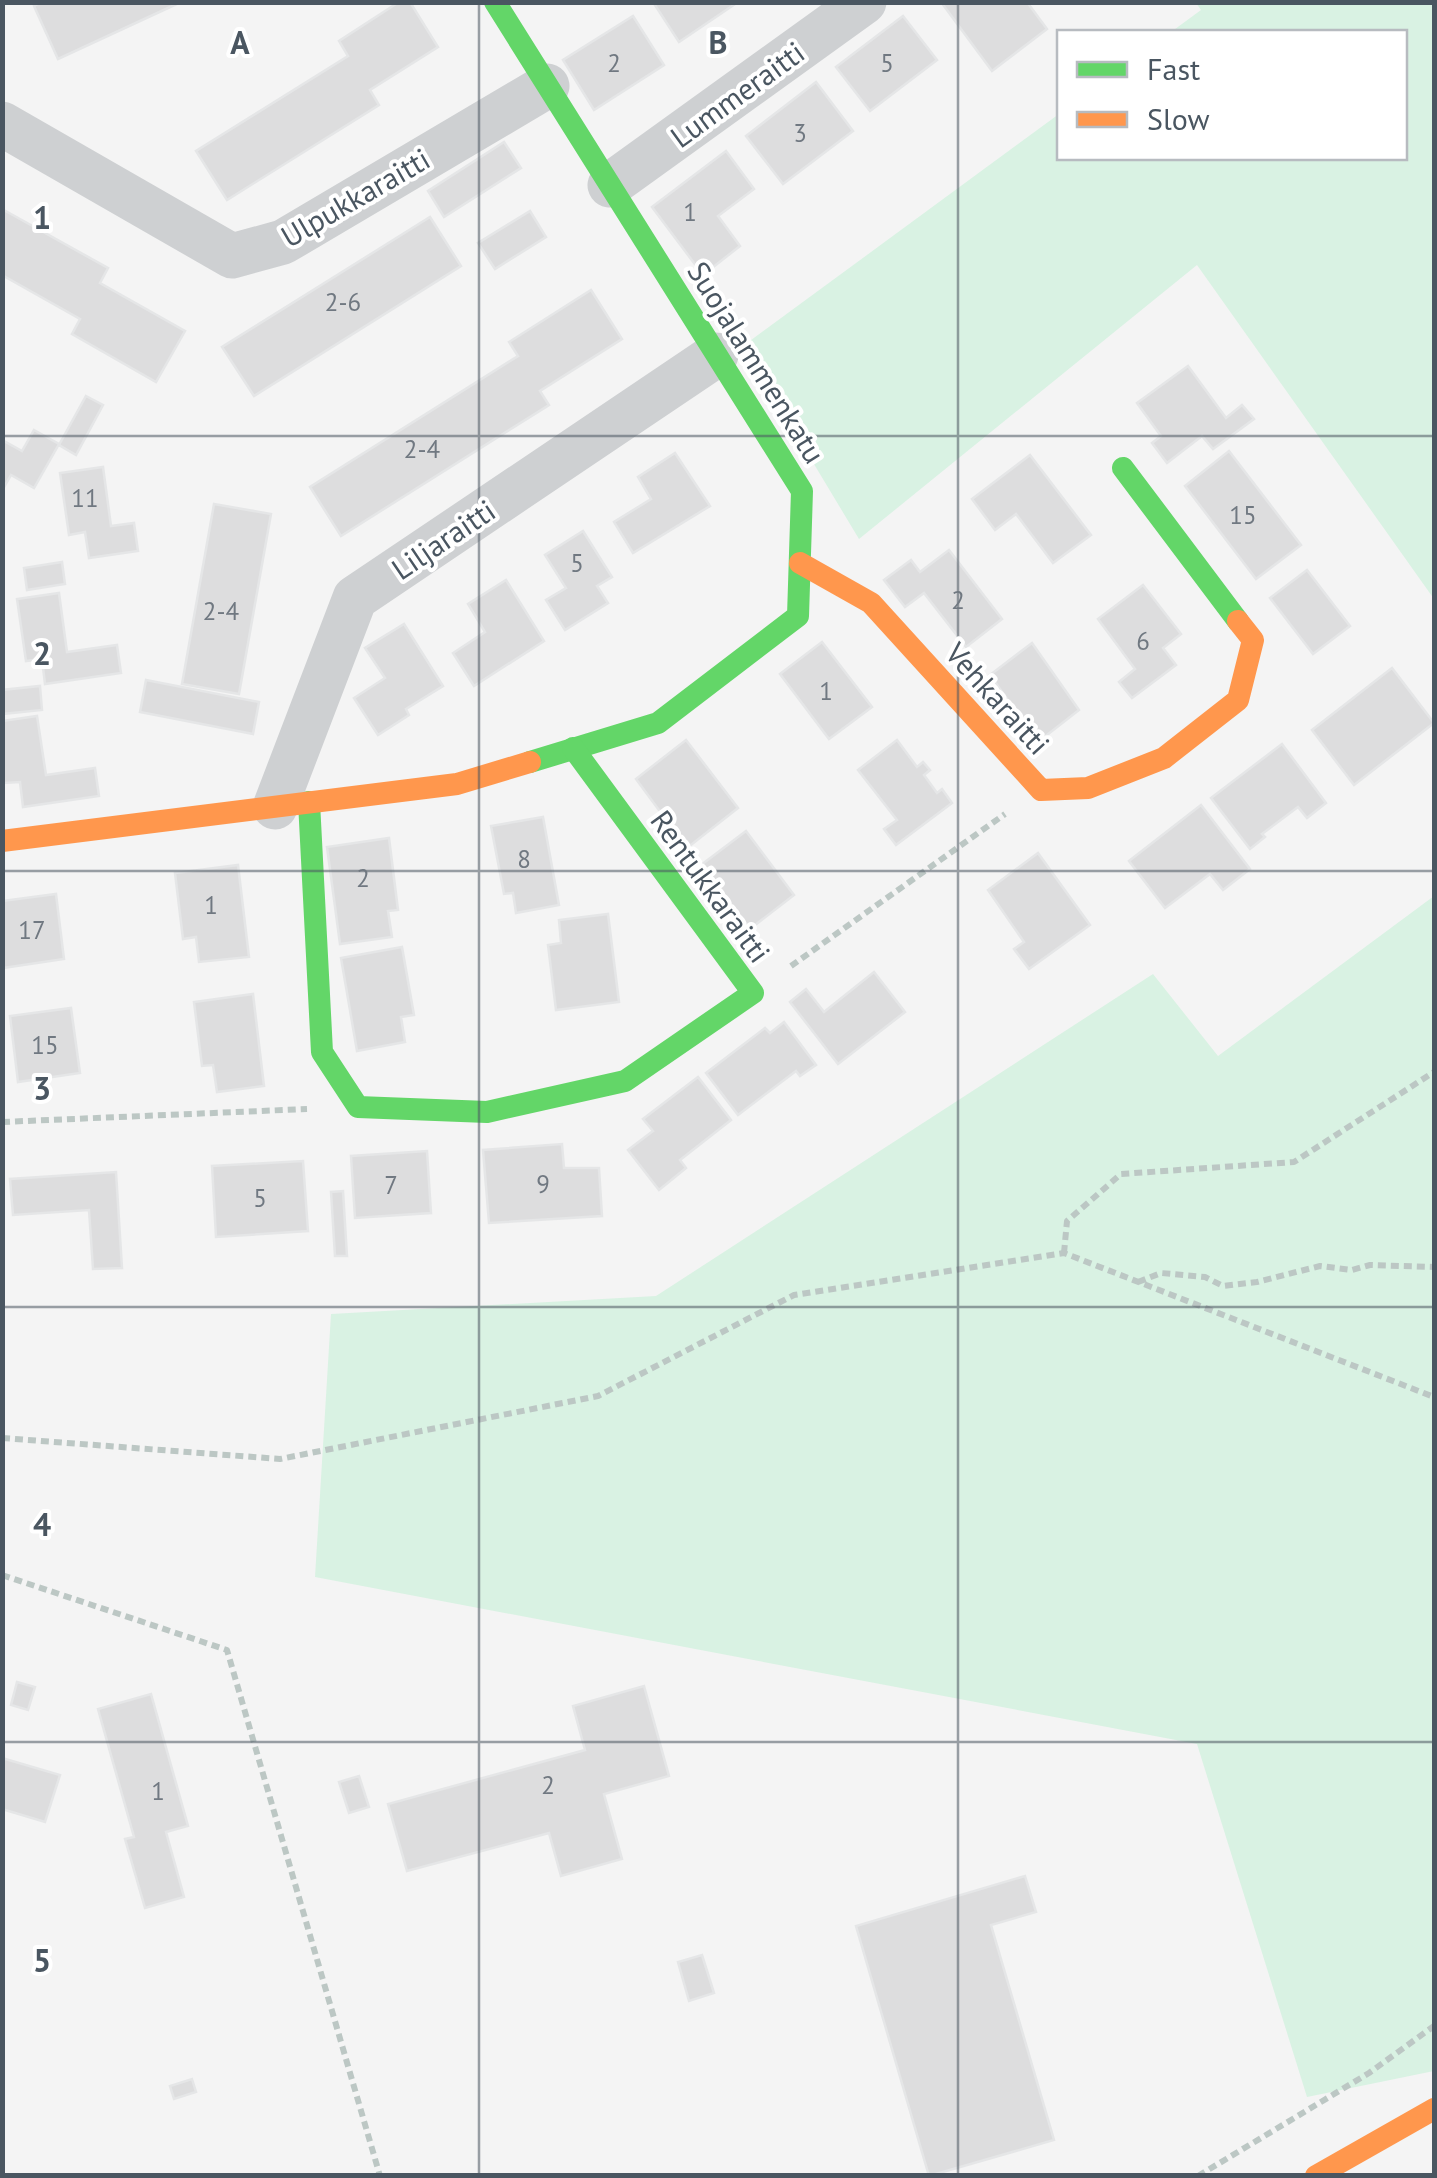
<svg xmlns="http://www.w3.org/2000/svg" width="1437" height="2178" font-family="'PT Sans',sans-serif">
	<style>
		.green { fill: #d9f2e3 }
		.building { fill: #ddddde; stroke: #e5e6e7; stroke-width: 2.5 }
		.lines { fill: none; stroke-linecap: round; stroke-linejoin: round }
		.path { stroke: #bcc7c4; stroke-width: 6; stroke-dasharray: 8 5; stroke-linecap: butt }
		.street { stroke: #ced0d2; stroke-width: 45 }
		.fast { stroke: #63d668; stroke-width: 22 }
		.slow { stroke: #ff974d; stroke-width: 22 }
		.grid { fill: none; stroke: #4a5661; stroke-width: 2.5; stroke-opacity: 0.55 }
		.labels { text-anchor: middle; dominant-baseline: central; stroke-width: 8; stroke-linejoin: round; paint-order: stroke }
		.number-label { font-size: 25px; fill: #707881 }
		.street-label { font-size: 30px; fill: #4a5661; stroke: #fff }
		.grid-label { font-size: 32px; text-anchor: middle; font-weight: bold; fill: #4a5661; stroke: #fff; stroke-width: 8; stroke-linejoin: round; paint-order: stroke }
	</style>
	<rect width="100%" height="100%" fill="#f4f4f4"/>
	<g class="green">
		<path d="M1196,3H1434V599L1197,265L859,539L743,346L1059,114L1060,158H1404V32H1171L1201,10Z"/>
		<path d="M1434,896V2071L1307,2097L1197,1744L315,1577L331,1314L656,1296L1153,974L1218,1056Z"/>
	</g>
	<g class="building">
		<path d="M42,2H181L58,59L34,6Z"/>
		<path d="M399,2H410L438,47L370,90L379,105L227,200L196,151L348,56L339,41Z"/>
		<path d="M653,2H738L679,42Z"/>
		<path d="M941,2H1027L1047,29L992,71Z"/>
		<path d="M633,16L664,65L594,110L563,60Z"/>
		<path d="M903,16L937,60L870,111L836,67Z"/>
		<path d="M816,82L853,131L783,184L746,136Z"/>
		<path d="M504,142L521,168L444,217L428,191Z"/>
		<path d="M726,151L754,189L718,216L740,246L703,275L652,207Z"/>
		<path d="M2,209L108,268L100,283L185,331L156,382L72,334L80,319L2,275Z"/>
		<path d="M530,211L546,237L495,269L478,243Z"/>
		<path d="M430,217L461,266L254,396L222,347Z"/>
		<path d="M591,290L622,339L540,391L549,405L341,536L310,487L518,356L509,342Z"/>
		<path d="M1188,366L1226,418L1242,405L1254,419L1213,449L1202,436L1167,463L1152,443L1161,436L1137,403Z"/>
		<path d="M86,396L103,405L76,455L59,445Z"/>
		<path d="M34,430L59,444L34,488L11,475L3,489L2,440L22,451Z"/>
		<path d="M1229,451L1301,545L1256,579L1185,486Z"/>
		<path d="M675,453L710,506L633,553L614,522L651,499L638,477Z"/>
		<path d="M1030,455L1091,535L1053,563L1016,514L995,530L972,499Z"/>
		<path d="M103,467L111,526L134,523L138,551L89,558L85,532L69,535L60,473Z"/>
		<path d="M214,504L271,514L239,694L182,684Z"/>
		<path d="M583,531L612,577L597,586L608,603L565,630L546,600L566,588L545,555Z"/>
		<path d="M949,550L1002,619L966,647L924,593L905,607L884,580L911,560L920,572Z"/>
		<path d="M62,562L65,584L27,590L24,568Z"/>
		<path d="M1307,570L1350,626L1313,654L1270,598Z"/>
		<path d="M506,580L544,641L474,686L453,653L485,632L468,604Z"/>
		<path d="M1143,585L1181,634L1163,648L1176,665L1132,698L1119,682L1135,669L1098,619Z"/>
		<path d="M59,593L67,652L117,645L121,673L45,684L42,659L26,661L17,599Z"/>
		<path d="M404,624L443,686L406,709L409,715L378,735L354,698L385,678L365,648Z"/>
		<path d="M822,642L872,707L829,739L780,674Z"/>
		<path d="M1032,643L1079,710L1038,742L990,675Z"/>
		<path d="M1392,668L1434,723L1354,785L1312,730Z"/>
		<path d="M146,680L259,702L253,734L140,712Z"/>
		<path d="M40,686L42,710L2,714V690Z"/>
		<path d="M37,716L46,775L95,768L99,796L23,807L20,782L4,783L2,721Z"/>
		<path d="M686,740L738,808L687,848L636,779Z"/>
		<path d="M897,740L917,767L923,762L930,770L924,775L937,793L942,789L952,803L896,845L884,829L897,820L858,770Z"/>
		<path d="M1282,744L1326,803L1307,818L1298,807L1262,834L1265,837L1250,849L1211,798Z"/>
		<path d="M1201,805L1250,869L1223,890L1210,874L1165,908L1129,861Z"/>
		<path d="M543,817L559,905L516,913L513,893L504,894L491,826Z"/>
		<path d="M746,831L794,895L750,929L701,865Z"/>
		<path d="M389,838L398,910L388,911L392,937L340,944L327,847Z"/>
		<path d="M1038,853L1090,925L1029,969L1014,949L1024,942L988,890Z"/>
		<path d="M238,865L249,957L199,962L196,937L183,939L175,873Z"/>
		<path d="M56,894L64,959L3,968L2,901Z"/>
		<path d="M608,914L619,1002L556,1010L548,945L561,943L559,920Z"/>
		<path d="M402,947L414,1015L401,1017L405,1042L357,1051L341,958Z"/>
		<path d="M874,972L905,1012L838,1064L790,1002L806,989L824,1012Z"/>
		<path d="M253,994L264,1086L217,1092L213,1065L202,1066L194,1002Z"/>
		<path d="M71,1008L80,1073L18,1082L10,1016Z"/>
		<path d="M784,1022L816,1065L800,1076L796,1071L738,1115L706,1073L765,1028L770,1033Z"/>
		<path d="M698,1077L731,1120L680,1160L686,1168L659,1190L628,1150L653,1131L643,1119Z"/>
		<path d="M562,1144L564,1168H599L602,1216L489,1223L483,1150Z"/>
		<path d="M427,1151L431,1213L355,1218L351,1156Z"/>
		<path d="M303,1161L308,1231L216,1237L212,1166Z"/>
		<path d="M116,1172L122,1268L93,1269L89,1210L13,1215L10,1179Z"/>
		<path d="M343,1191L347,1256H335L331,1192Z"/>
		<path d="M17,1682L35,1687L28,1710L11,1705Z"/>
		<path d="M644,1686L669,1776L604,1794L622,1859L561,1876L549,1833L407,1871L388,1804L585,1750L573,1706Z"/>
		<path d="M151,1694L188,1826L166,1832L184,1897L145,1908L125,1839L134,1837L98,1709Z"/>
		<path d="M2,1758L60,1775L45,1822L2,1809Z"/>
		<path d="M359,1776L369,1807L349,1813L339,1782Z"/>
		<path d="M1025,1876L1036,1912L991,1925L1054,2140L929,2176L856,1926Z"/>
		<path d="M702,1955L714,1993L689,2001L678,1962Z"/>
		<path d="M192,2079L196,2092L174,2099L170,2086Z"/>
	</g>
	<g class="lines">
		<g class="path">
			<path d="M791,966L1005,814"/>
			<path d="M2,1122L307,1109"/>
			<path d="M1064,1253L1067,1221L1121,1174L1294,1162L1434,1072"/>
			<path d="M1138,1282L1161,1273L1205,1277L1223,1286L1257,1282L1320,1266L1352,1270L1370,1265L1434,1267"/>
			<path d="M2,1438L280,1459L598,1396L794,1295L1064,1253L1434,1397"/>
			<path d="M2,1575L227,1650L380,2176"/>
			<path d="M1198,2176L1369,2073L1434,2026"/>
		</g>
		<g class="street">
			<path d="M2,124L232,256L283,242L547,86"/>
			<path d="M610,185L864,2"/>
			<path d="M275,807L355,598L716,355"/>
		</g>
		<g class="fast">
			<path d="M495,2L802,491L798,616L658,723L530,762"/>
			<path d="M1123,468L1238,621"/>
			<path d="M309,802L322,1052L358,1107L487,1112L625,1081L753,993L573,748"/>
		</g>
		<g class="slow">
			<path d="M800,563L871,603L1041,790L1088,788L1164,758L1238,700L1253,640L1238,621"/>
			<path d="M2,841L457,784L530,762"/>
			<path d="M1316,2176L1434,2109"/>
		</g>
	</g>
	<path class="grid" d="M479,2V2176M958,2V2176M2,436H1434M2,871H1434M2,1307H1434M2,1742H1434"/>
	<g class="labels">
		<g class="number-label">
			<text x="614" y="63">2</text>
			<text x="887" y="63">5</text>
			<text x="800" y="133">3</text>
			<text x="690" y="212">1</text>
			<text x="343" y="302">2-6</text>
			<text x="422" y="449">2-4</text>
			<text x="85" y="498">11</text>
			<text x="1243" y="515">15</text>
			<text x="577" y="563">5</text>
			<text x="958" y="600">2</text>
			<text x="221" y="611">2-4</text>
			<text x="1143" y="641">6</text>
			<text x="826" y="691">1</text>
			<text x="524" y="859">8</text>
			<text x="363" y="878">2</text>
			<text x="211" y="905">1</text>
			<text x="32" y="930">17</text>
			<text x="45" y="1045">15</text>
			<text x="543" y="1184">9</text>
			<text x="391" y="1185">7</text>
			<text x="260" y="1198">5</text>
			<text x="548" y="1785">2</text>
			<text x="158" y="1791">1</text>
		</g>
		<g class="street-label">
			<text transform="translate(737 94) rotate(-36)">Lummeraitti</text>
			<text transform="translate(355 197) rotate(-30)">Ulpukkaraitti</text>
			<text transform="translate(757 362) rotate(58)">Suojalammenkatu</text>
			<text transform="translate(443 539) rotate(-34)">Liljaraitti</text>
			<text transform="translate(998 698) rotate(48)">Vehkaraitti</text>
			<text transform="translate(711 886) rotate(54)">Rentukkaraitti</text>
		</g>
	</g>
	<g class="grid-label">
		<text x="240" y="54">A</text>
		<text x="718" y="54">B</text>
		<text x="42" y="229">1</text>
		<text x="42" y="665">2</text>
		<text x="42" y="1100">3</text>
		<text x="42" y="1536">4</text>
		<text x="42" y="1972">5</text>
	</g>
	<rect width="1437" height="2178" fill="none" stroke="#4a5661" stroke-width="10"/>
	<rect x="1057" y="30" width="350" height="130" fill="#ffffff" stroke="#b7bbc0" stroke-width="2.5"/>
	<rect x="1077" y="62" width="50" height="15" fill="#63d668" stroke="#b7bbc0" stroke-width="2.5"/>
	<text x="1147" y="80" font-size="30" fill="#4a5661">Fast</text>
	<rect x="1077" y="112" width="50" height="15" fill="#ff974d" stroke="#b7bbc0" stroke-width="2.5"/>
	<text x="1147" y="130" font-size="30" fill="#4a5661">Slow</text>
</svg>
